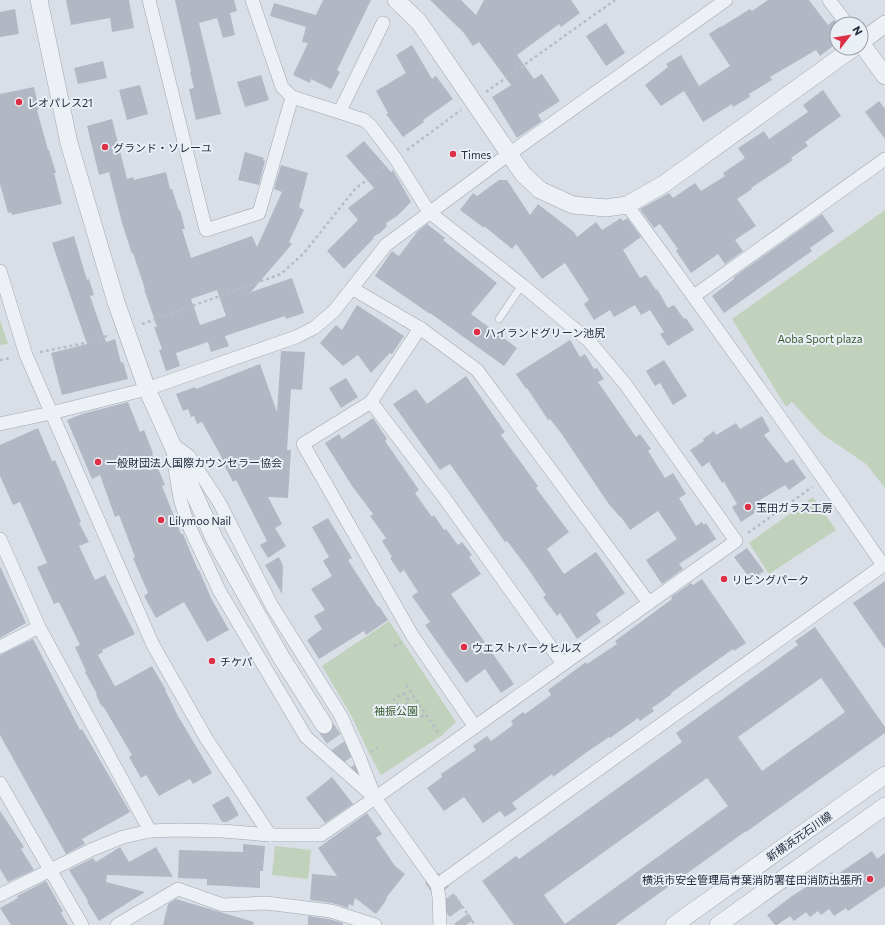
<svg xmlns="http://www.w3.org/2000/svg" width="885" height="925" font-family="Commissioner,'Noto Sans JP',sans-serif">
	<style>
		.green { fill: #c0d2bb }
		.building { fill: #b1b8c4; fill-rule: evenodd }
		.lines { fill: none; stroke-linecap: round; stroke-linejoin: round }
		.tertiary-tunnel { stroke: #b5bbc5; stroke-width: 17; stroke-dasharray: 17 8; stroke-linecap: butt }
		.service-casing { stroke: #9fa6b1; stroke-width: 8 }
		.minor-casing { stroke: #9fa6b1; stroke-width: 14 }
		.tertiary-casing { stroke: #9fa6b1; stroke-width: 18 }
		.path { stroke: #b8bdc5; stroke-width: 2.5; stroke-dasharray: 3 3; stroke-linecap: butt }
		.service { stroke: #edf0f5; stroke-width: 7 }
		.minor { stroke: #edf0f5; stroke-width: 13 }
		.tertiary { stroke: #edf0f5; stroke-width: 17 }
		.poi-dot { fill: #dd2f46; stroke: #eaeef5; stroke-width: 1.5 }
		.labels { text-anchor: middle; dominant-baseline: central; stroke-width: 4; stroke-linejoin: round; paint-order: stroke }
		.poi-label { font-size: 11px; fill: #232d3e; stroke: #eaeef5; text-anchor: start }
		.park-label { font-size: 11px; fill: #375c2f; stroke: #eaeef5 }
		.street-label { font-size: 11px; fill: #232d3e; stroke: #eaeef5 }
	</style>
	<rect width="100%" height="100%" fill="#dadfe7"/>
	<g class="green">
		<path d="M885,210V488L866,464L822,434L792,402L786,407L732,319Z"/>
		<path d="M0,320L8,344L0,345Z"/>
		<path d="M813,497L836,530L769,574L749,543Z"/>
		<path d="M389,621L456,722L441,736L381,775L369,753L352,717L322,666Z"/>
		<path d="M275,846L311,850L308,879L272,875Z"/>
	</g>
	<g class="building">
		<path d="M66,0H129L134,28L112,32L110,18L71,25Z"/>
		<path d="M175,0H234L237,11L230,13L235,35L223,38L217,18L199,23L221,114L196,120L189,89L194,88L190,72H191Z"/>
		<path d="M323,0H371L337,70L340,72L331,89L311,79L310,83L293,75L308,43L302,42L306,27L270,16L274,3L316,15Z"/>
		<path d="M430,0H461L476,15L484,0H571L580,13L561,27L559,24L517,55L534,79L542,74L560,101L538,115L542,121L517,138L492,97L511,85L479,42L473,46L464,33Z"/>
		<path d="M768,0H809L828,25L834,20L837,24V43L820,56L816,50L770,77L772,80L749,94L750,97L733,107L732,104L703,122L684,91L661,106L645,85L668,67L666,64L681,55L699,86L730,66L709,34L721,26V27L750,9L752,11Z"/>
		<path d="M15,9L19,34L0,37V12Z"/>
		<path d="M606,23L625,53L606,66L586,36Z"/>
		<path d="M412,45L432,79L436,76L453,99L423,120L424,122L403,137L386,114L388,113L376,91L406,73L396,55Z"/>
		<path d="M103,61L107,78L78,84L74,68Z"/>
		<path d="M261,75L269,100L245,107L237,82Z"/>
		<path d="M140,85L148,114L127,120L119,90Z"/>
		<path d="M34,87L39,109L37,110L48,150H49L56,173H54L62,204L12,215L11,212L8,213L0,184V94Z"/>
		<path d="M823,90L841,116L805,142L808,146L791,158L793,160L751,188L752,189L737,199L756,226L735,240L743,251L725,264L718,254L691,273L676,251L678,249L660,224L654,228L640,209L669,193L673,198L695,183L701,191L725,176L723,173L745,158L738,148L764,131L769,139L808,112L803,105Z"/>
		<path d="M879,101L885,109V139L865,112Z"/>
		<path d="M112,119L127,179L133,177L134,180L166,172L170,189H172L179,211L180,210L185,229H182L191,258L252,236L257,247L282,192L274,189L281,165L308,173L299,207L304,210L289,242L292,244L251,292L292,278L304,313L286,319L285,316L225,336L229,346L211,352L208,342L176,353L180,366L166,371L159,350L162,349L154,327H157L144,289H145L133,253L132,254L122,223L109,172L99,175L87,126ZM217,290L226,316L200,325L191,299Z"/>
		<path d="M364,141L391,172L393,170L411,202L397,216L386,223L387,226L380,233L373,237L374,238L344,269L327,251L358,220L348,208L374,188L346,156Z"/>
		<path d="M245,152L264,158L263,160L265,161L259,185L238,180Z"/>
		<path d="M499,180H507L530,215L538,204L574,232L577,237L596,222L602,230L621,218L623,221L627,218L641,237L623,250L640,278L646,275L656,290L657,289L668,308L674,305L684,319L686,318L694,330L668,346L660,334L664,332L650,310L641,315L635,305L614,317L610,310L594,320L584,304L589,300L565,263L542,279L516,244L512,249L484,226V228L460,210L473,193L477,196Z"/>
		<path d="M822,214L834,231L810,248L812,251L724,313L712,296L734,279V277Z"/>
		<path d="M427,224L445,238L443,240L497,283L471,314L517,348L504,366L430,313V314L375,276L392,251L399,256L417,232Z"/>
		<path d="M74,236L87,280L89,279L94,295L90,296L106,342L115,339L121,363L123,362L128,379L62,395L51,353L87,344L52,243Z"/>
		<path d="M357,305L404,336L392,354L390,353L371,373L358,355L343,366L320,343L336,325L342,330Z"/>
		<path d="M570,340L580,357L585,354L594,369L597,368L604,379L598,382L636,437L640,434L651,449L648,451L665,478L673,473L686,494L679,498L696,526L702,522L704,525L706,523L716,539L679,564L683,569L662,584L646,560L677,539L658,511L630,530L621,517H620L608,503L561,433L550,419L548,420L527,388L526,389L516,374Z"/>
		<path d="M281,351L305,352L302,390L291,389L287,450H291L288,498L268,497L282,524L275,528L286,546L268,558L260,545L267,541L236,480L233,482L221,459L222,458L202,422L197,424L194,416L191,417L188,409L183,411L176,394L195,387L196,389L260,364L277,412Z"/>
		<path d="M664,360L687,396L673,405L660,383L655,386L646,371Z"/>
		<path d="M466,376L505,432L501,435L538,486L536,488L569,532L547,549L564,574L596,552L625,593L596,614L601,622L577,639L560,613L557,616L543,597L546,595L526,566L507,541L505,542L450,464L440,470L393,404L416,389L427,404Z"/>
		<path d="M346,378L358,397L341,408L329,388Z"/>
		<path d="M128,402L140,432L144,430L153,453L152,454L165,485L162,486L181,534H183L198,570H199L212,600L229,630L207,642L184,602L156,618L144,596L148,593L133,558L135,557L119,515L115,517L100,475L92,479L67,420L82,414Z"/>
		<path d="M762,416L770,431L764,435L786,463L793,459L806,478L789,490L785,485L760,500L764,507L741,522L732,507L737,504L724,482L722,483L709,462L702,467L690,450L704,441L703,439L714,431L716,435L736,423L740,429Z"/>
		<path d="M373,418L387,439L385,441L419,490L415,493L432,517L434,515L444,530L446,529L458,545L462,542L472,555L469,557L481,574L451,594L514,684L501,693L485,669L466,683L425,625L430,622L412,596L418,592L404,570L400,573L390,558L392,557L382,541L386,538L370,516L373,514L352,486L325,443L339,434L342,439Z"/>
		<path d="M38,428L52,461L55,460L77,512L81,522L79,523L89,542L79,546L95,580L105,575L135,634L102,650L103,652L98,655L114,685L116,686L152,666L166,690H165L178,716L212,773L193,784L190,779L159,796L146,775L141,778L129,757L132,755L103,706L102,707L96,695L97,694L85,672L86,671L75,647L80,645L59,602L54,604L37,567L47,563L20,502L13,505L0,476V445Z"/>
		<path d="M328,518L352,558L348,560L378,607L379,606L388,620L366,635L364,631L319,659L307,640L322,629L314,616L325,610L311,589L332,576L323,561L329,557L312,527Z"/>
		<path d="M747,548L764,571L751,580L734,557Z"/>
		<path d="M279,557L283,566L282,594L265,565Z"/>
		<path d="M0,566L26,623L0,638Z"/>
		<path d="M702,579L746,643L734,651L733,649L671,693L672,694L652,708L654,711L640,721L638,718L610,738L609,737L587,752L553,777L552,774L512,803L517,809L505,817L500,811L483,823L464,797L444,811L427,788L442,777L441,774L476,750L473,746L487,736L491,741L513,725L511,721L523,712L525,714L551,695L548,690L586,662L587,664L617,644L615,641L672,599L671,597L691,583L693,585Z"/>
		<path d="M885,581V649L853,603Z"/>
		<path d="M815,627L885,727V733L746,832V831L615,925H514L482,881L516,856L519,859L682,742L676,733L798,645L795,641ZM821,678L845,712L762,771L738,737ZM707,778L728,806L565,924L544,895Z"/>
		<path d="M33,639L80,730L82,729L130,812L82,839L85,844L66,854L0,735V655Z"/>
		<path d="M332,777L353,804L325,823L306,798Z"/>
		<path d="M228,796L239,815L227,822H222L212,805Z"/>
		<path d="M0,811L24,847L21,849L34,870L8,882L0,869Z"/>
		<path d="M367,813L382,834L376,838L395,866L405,874L386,898L387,899L376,914L355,898L353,906L349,904L348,908L332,903L310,900L312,874L337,876L318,848Z"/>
		<path d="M243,844L265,846L263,871H260V888L207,885V879L178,878L179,850L243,852Z"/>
		<path d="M120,847L129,862L156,847L173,877L107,875L106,882L145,892L99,921L87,902L88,901L69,870L93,858L96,862Z"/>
		<path d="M872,851L877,859L885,853V886L848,911L846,908L834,916L829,909L821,915L818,911L810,917L806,912L794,921L790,916L777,925H775L767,915L792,896L820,878L821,879L832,872L835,876Z"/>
		<path d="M46,881L63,911L61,913L68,925H11L0,908L18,898L17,896Z"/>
		<path d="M176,899L254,922L253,925H163L168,904Z"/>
		<path d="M308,916L329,919L343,923V925H308Z"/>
	</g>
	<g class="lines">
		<g class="tertiary-tunnel">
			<path d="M324,725L373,795"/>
			<path d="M432,878L466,925"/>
		</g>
		<g class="service-casing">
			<path id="service" d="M499,319L522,285"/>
		</g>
		<g class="minor-casing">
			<g id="minor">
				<path d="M149,0L206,230L259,213L292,97"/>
				<path d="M829,0L847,24"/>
				<path d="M340,111L383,23"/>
				<path d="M627,205C714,324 800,444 883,565"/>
				<path d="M0,271L26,355L153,645L206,738L270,835"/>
				<path d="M353,289L420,328L477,370L649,603"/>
				<path d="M694,296L885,159"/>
				<path d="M420,328L371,402L303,444L412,635L475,727"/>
				<path d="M371,402L443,496L563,664"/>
				<path d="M0,424L51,413L147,389L296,337L314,328L334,311L386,245L509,154L726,0"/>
				<path d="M172,444L189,456L219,502L272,606L341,716L360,759L374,795"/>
				<path d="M173,457L180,498L187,522L220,592L306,737L375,798L437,885L439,897L440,925"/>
				<path d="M0,539L39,627L150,831"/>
				<path d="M0,647L39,627"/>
				<path d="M0,783L82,925"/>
				<path d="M437,885L885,564"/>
				<path d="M0,895L91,850L123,837L150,831L177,830L222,831L270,835H321L375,798L736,541L626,385L589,341L522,285L429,212L395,158L371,126L364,120L292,97L282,87L252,0"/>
				<path d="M117,925L178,889L223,905L266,903L331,911L375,925"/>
			</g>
		</g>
		<g class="tertiary-casing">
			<g id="tertiary">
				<path d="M39,0L69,143L116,302L147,389L215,540L281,657L324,725"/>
				<path d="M396,0L419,22L523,174L540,190L573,205L606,208L627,205L664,184L853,48"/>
				<path d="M861,42L885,24"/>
				<path d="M861,43L885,76"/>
				<path d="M674,925L885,775"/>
				<path d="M718,925L885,806"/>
			</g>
		</g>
		<g class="path">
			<path d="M486,92L615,0"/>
			<path d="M407,150L461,110"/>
			<path d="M142,324L281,274L304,253L355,189L384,167"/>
			<path d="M40,352L85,343L110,335"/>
			<path d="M0,360L11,358"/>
			<path d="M748,533L812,487"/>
			<path d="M394,646L401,643"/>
			<path d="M406,685L439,734"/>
			<path d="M404,693L409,702L400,708L394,699Z"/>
			<path d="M392,708L398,704"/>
			<path d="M421,717L426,714"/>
			<path d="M371,752L378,748"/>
			<path d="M455,896L475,925"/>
		</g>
		<use href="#service" class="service"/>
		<use href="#minor" class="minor"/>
		<use href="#tertiary" class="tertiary"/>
	</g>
	<g class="poi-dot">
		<circle cx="19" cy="102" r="4"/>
		<circle cx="105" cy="147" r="4"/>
		<circle cx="453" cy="154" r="4"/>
		<circle cx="477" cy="332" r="4"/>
		<circle cx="98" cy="462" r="4"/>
		<circle cx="748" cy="507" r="4"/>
		<circle cx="161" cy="520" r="4"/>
		<circle cx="724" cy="579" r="4"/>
		<circle cx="464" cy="647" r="4"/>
		<circle cx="212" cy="661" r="4"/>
		<circle cx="870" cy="879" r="4"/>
	</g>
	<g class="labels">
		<g class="poi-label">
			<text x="27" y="102">レオパレス21</text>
			<text x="113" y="147">グランド・ソレーユ</text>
			<text x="461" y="154">Times</text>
			<text x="485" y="332">ハイランドグリーン池尻</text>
			<text x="106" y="462">一般財団法人国際カウンセラー協会</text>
			<text x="756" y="507">玉田ガラス工房</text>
			<text x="169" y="520">Lilymoo Nail</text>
			<text x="732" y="579">リビングパーク</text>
			<text x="472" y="647">ウエストパークヒルズ</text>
			<text x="220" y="661">チケパ</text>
			<text x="862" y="879" text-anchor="end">横浜市安全管理局青葉消防署荏田消防出張所</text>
		</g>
		<g class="park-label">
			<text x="820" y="338">Aoba Sport plaza</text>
			<text x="396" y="710">袖振公園</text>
		</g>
		<g class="street-label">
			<text transform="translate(799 836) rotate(-35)">新横浜元石川線</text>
		</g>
	</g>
	<g transform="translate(849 36) rotate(59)"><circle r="19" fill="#eaeef5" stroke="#9aa1ac"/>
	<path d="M0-3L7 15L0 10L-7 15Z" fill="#dd2f46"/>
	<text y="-6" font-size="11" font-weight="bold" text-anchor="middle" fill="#232d3e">N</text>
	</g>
</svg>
